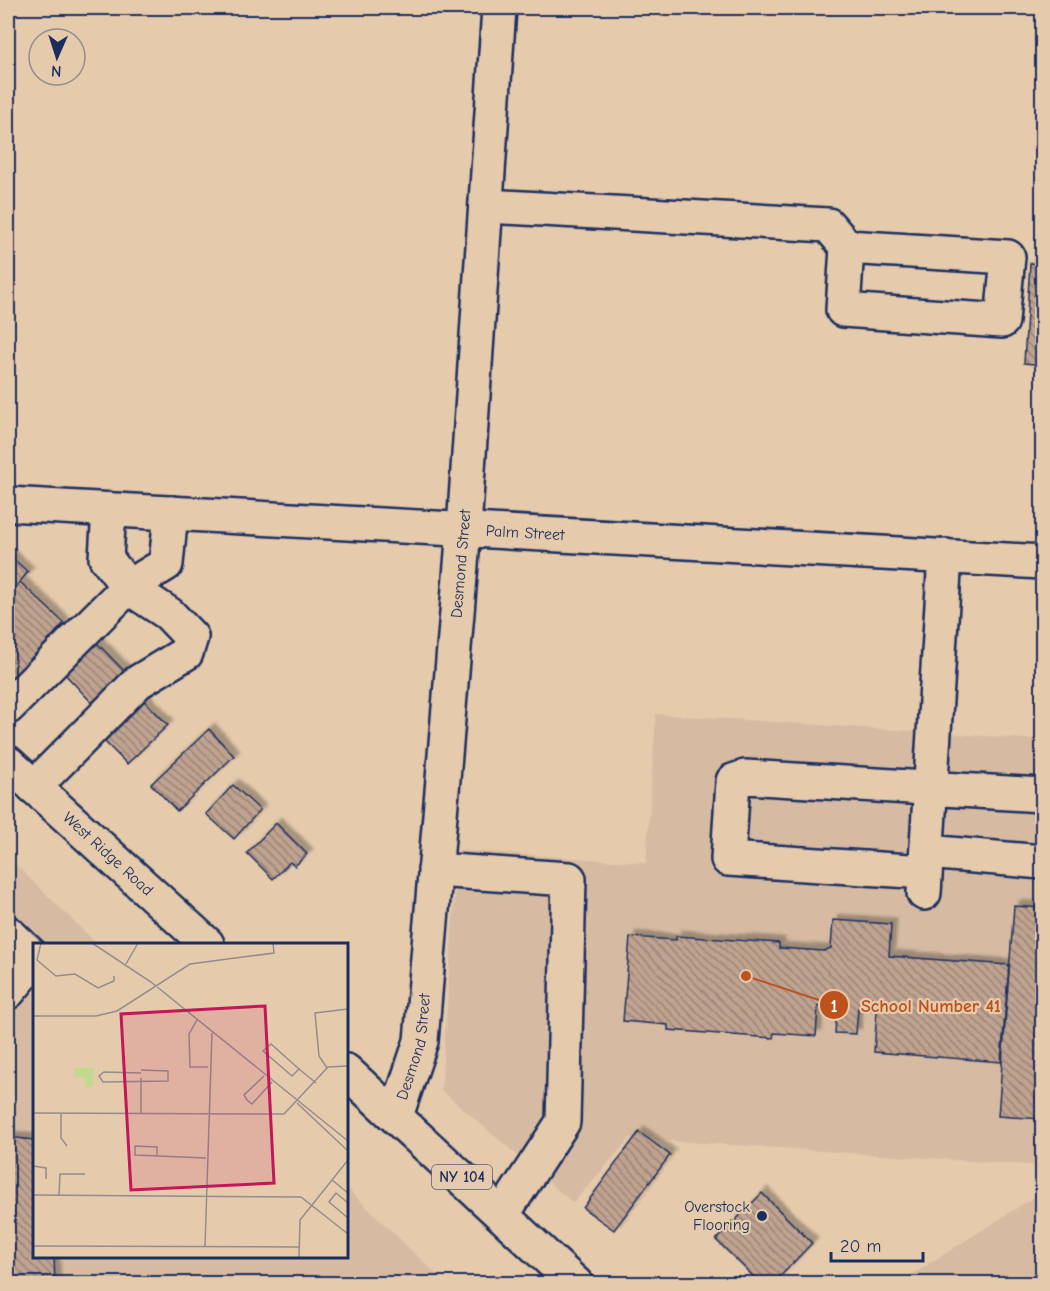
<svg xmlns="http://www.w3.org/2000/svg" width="1050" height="1291" font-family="'Comic Neue',sans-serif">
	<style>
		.built { fill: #d6bba2 }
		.building { fill: url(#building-back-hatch); stroke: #1b2f5e; stroke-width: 1.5; filter: url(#shadow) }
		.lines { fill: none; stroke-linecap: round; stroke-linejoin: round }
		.minor-casing { stroke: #1b2f5e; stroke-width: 38 }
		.highway-casing { stroke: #1b2f5e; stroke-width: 38 }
		.minor { stroke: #e5caac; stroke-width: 33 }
		.highway { stroke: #e5caac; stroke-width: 33 }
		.poi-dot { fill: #1b2f5e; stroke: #e5caac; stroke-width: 2 }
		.labels { text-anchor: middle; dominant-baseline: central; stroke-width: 4.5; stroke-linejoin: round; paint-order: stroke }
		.shield { fill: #e5caac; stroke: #585e75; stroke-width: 1.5 }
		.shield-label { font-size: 15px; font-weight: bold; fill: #1b2f5e }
		.street-label { font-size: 16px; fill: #1b2f5e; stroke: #e5caac }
		.poi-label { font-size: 16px; fill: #1b2f5e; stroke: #e5caac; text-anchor: end }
		.inset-road { fill: none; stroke: #948c8d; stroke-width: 1.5 }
		.view { fill: #c2185b; fill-opacity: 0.15; stroke: #c2185b; stroke-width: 3 }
		.inset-edge { fill: none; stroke: #1b2f5e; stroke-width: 3 }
		.leader { fill: none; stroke: #bf511c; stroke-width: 2 }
		.callout-dot { fill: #bf511c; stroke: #e5caac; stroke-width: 2 }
		.mark-label { font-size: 18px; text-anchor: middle; font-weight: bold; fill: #fff }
		.callout-label { font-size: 18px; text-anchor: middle; font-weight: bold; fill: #bf511c; stroke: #e5caac; stroke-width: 4.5; stroke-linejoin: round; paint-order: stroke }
	</style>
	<defs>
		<pattern id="building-back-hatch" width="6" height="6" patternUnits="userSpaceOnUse" patternTransform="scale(1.5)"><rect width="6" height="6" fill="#bfa28f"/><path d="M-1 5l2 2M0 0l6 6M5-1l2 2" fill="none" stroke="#9a8478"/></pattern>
		<filter id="shadow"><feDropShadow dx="5.5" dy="-5.5" stdDeviation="1.5" flood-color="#0004"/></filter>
	</defs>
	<rect width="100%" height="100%" fill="#e5caac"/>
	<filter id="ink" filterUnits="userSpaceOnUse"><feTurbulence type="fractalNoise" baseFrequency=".0167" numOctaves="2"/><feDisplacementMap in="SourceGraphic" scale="12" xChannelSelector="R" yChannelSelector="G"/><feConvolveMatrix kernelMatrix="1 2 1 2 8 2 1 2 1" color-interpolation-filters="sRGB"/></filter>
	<g filter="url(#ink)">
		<g class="built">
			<path d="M656,714L1042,740V1166L630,1138L573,1203L441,1090L458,850L646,863Z"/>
			<path d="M8,857L97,944H34V1256H346L347,1188L445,1283H8Z"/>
			<path d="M1042,1192V1283H899Z"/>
		</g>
		<g class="building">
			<path d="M1030,263L1042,264V365L1024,363Z"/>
			<path d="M8,554L28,572L8,596Z"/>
			<path d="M20,582L64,623L14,679L8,673V596Z"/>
			<path d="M95,641L126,673L93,704L63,672Z"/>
			<path d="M140,696L168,725L127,764L99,736Z"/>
			<path d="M209,729L234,756L177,811L151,784Z"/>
			<path d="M233,785L260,810L234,839L206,814Z"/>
			<path d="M276,823L307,854L295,866L290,862L273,879L247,853Z"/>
			<path d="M1014,906L1042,908V1119L998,1116Z"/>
			<path d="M833,920L891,924L889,956L1009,965L1001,1062L874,1052L877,1010L858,1008L856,1034L835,1033L837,1007L818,1006L816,1036L774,1033L773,1038L668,1030V1025L623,1021L630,937L676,940V936L779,943V948L824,951L831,948Z"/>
			<path d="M639,1132L670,1155L614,1230L583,1208Z"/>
			<path d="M8,1137L34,1140V1256H54L55,1284H8Z"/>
			<path d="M762,1193L812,1243L773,1284H761L716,1240Z"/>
		</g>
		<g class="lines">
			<g class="minor-casing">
				<g id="minor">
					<path d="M486,206L828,225L847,247L1008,257L1002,321L843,310L847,247"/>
					<path id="s1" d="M8,504L1042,562"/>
					<path d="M109,510L106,558L128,587L166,564L171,513"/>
					<path d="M8,707L128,587L169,614L191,637L186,653L138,682L34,787"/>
					<path d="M927,852L1042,862"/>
					<path d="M435,870L569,879L563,1122L502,1215"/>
					<path d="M925,872L728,859L733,781L745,777L1042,795"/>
					<path d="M924,893L945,556"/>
					<path d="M8,933L32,956L31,965L8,992"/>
					<path id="s2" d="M396,1116L421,1041L464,529L499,8"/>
				</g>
			</g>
			<g class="highway-casing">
				<g id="highway">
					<path id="s3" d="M8,763L207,944"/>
					<path d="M346,1071L576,1284"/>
				</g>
			</g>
			<use href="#minor" class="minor"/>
			<use href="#highway" class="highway"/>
		</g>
	</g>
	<circle class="poi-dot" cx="762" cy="1216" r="6"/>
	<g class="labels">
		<rect class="shield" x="432" y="1165" width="60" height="24" rx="4.5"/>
		<g class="shield-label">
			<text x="462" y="1177">NY 104</text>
		</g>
		<g class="street-label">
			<text stroke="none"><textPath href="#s1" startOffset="518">Palm Street</textPath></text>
			<text stroke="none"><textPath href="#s2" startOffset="558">Desmond Street</textPath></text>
			<text stroke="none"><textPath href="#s3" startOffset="135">West Ridge Road</textPath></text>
			<text stroke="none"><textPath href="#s2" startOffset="72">Desmond Street</textPath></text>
		</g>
		<g class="poi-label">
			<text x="750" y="1207">Overstock<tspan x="750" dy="18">Flooring</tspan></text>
		</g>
	</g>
	<g transform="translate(33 943)">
		<rect width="315" height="315" fill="#e5caac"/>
		<path d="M41,125H61L60,144H52V134H41Z" fill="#c2da90"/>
		<path class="inset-road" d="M8,0L4,17L23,33L42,31L65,45L81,38V33M59,0L118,39L315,198M93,21L105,0M0,73H63L84,68L157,21L241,10L240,0M164,77L156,91L157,124H175M294,125L286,113L282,70L315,66M266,126L238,101L230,108L259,133L266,126L283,140M108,130L71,129L66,133L70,139L135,138V128L108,127M231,133L211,152L214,157L219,161L239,139M264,160L315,208M0,170L251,171L295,124L315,123M28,170V195L34,203M108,171V135M124,212V204L102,203V212L173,215M0,223L13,225V236M299,237L315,250M0,252L268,254L315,291M26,252L27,231H52M315,260L303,250L296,259L315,275M0,303L266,304M172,303L179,90M266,315L267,277L315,217"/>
		<path class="view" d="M232,63L241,240L98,247L88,71Z"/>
		<rect width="315" height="315" class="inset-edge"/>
	</g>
	<path class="leader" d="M746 976L834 1005"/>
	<g class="callout-dot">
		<circle cx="746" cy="976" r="6"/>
		<circle cx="834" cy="1005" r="15"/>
	</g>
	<g class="mark-label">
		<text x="834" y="1012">1</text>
	</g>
	<g class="callout-label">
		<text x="931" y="1012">School Number 41</text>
	</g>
	<rect width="1050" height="1291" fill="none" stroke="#e5caac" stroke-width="30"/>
	<rect x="15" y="15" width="1020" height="1261" fill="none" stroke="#1b2f5e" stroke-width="2" filter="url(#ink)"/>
	<g transform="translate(57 57) rotate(183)"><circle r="28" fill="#e5caac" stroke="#948c8d" stroke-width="1.5"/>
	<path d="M0-4.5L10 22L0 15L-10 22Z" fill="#1b2f5e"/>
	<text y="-9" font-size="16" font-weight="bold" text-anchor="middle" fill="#1b2f5e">N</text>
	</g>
	<path d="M831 1252v9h92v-9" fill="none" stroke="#1b2f5e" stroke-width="3"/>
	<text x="840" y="1252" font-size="18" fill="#1b2f5e" stroke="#e5caac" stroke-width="4.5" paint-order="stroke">20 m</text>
</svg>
